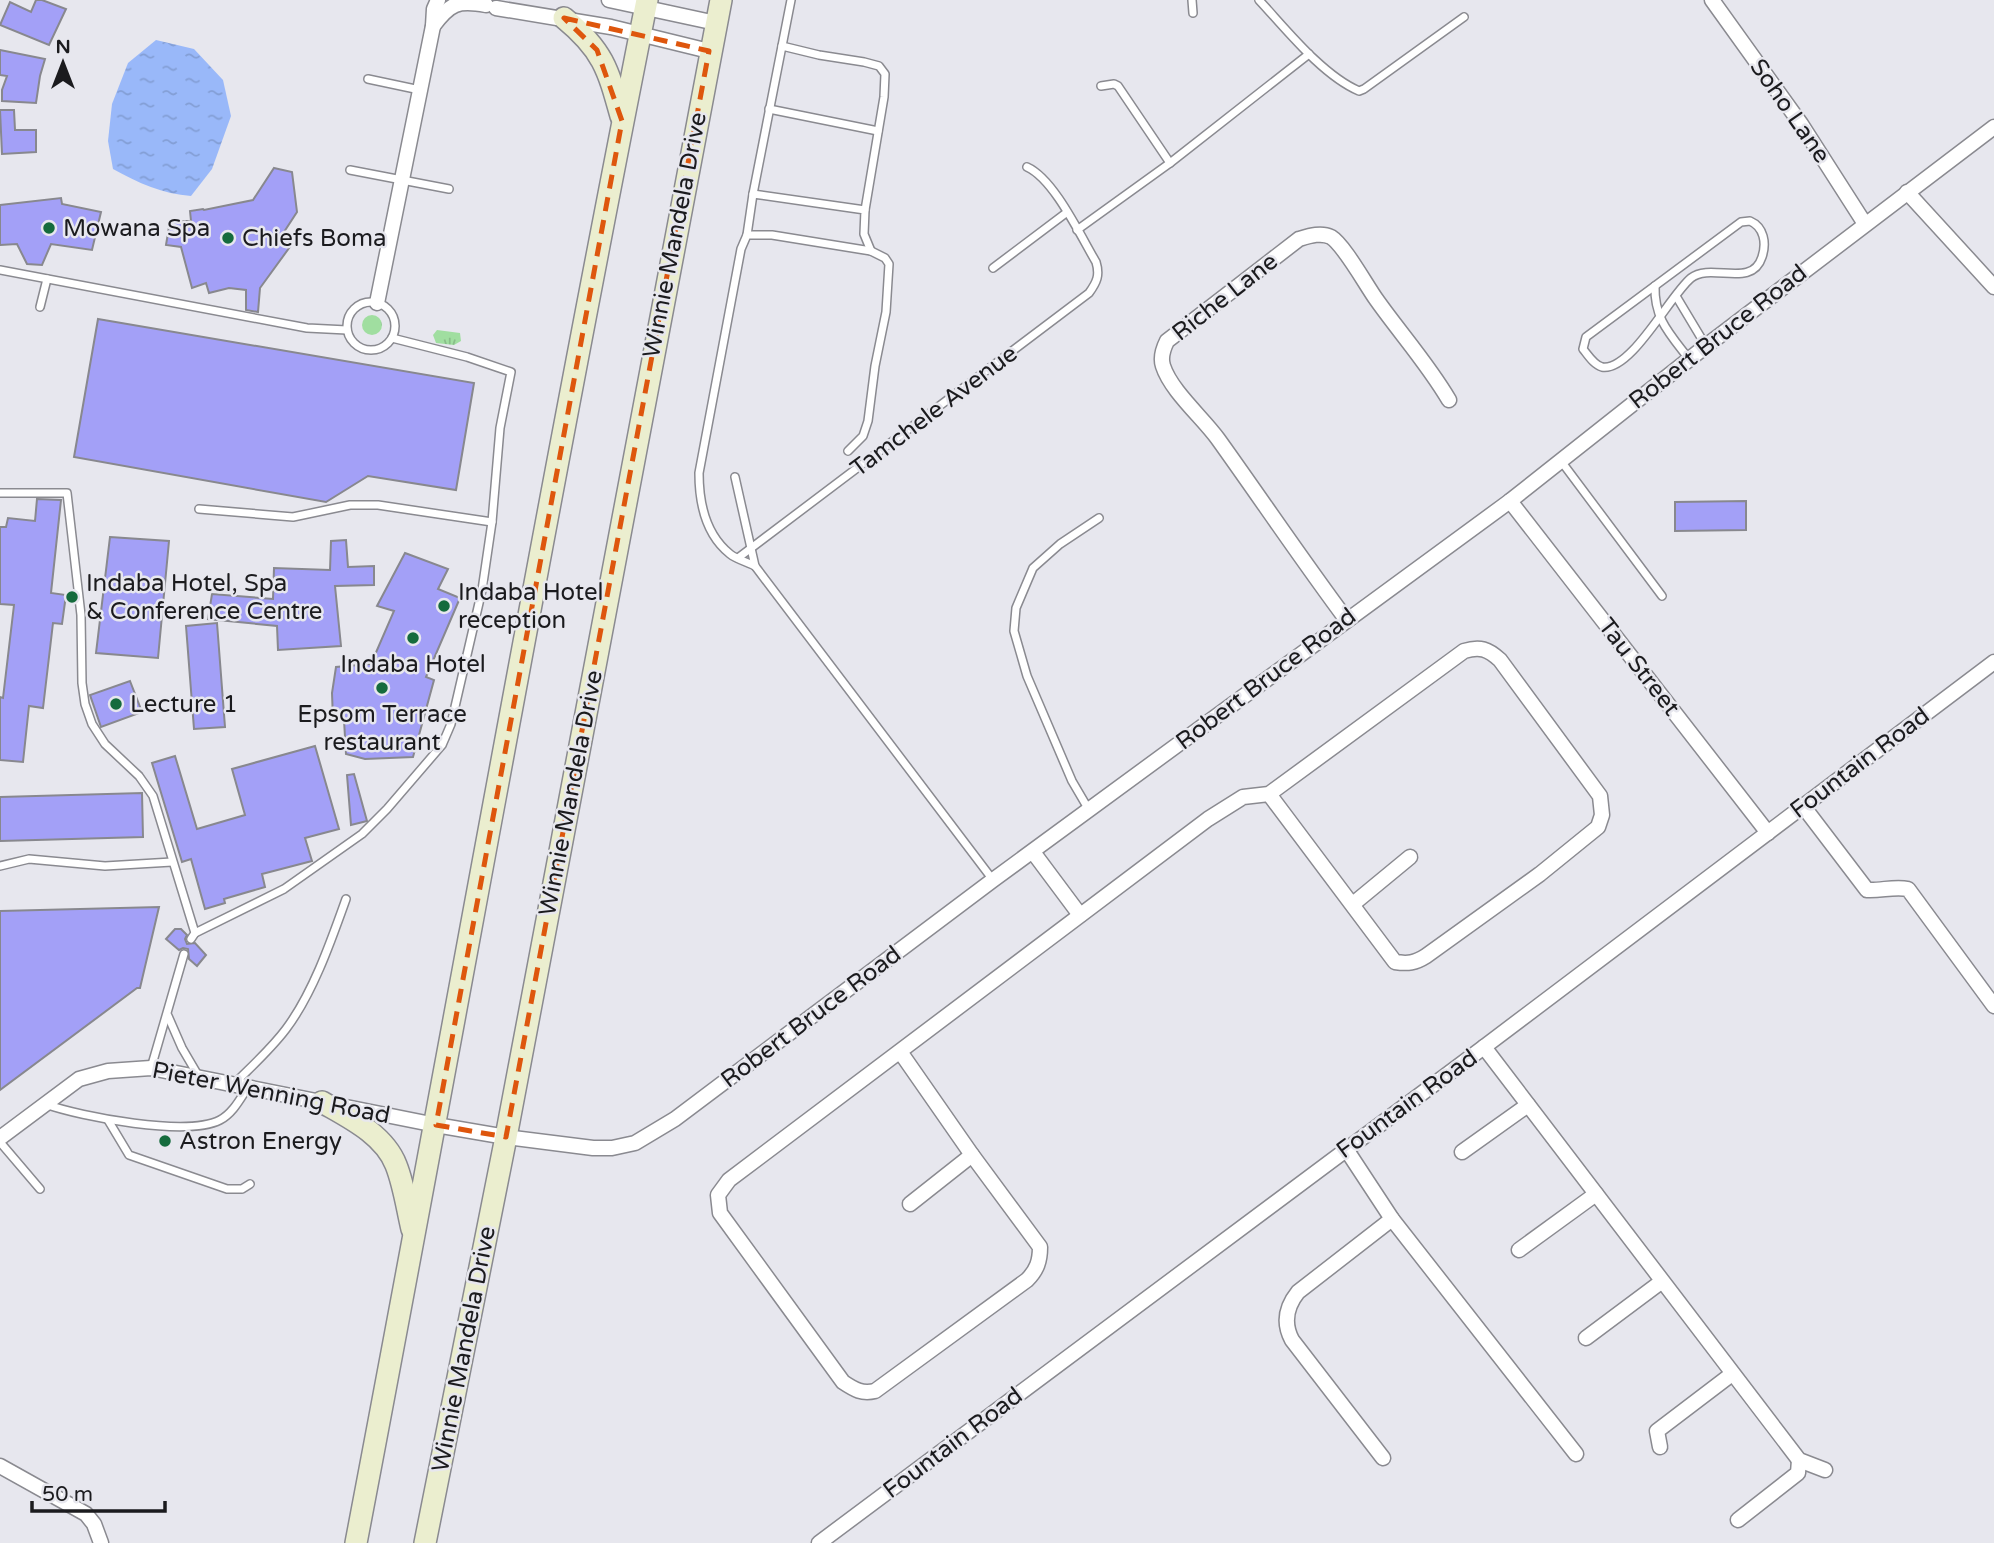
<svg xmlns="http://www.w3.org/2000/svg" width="1994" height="1543" font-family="'Varela Round',sans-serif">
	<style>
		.grass { fill: url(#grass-tufts) }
		.water { fill: url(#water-ripples) }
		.building { fill: #a3a0f7; stroke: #88888e; stroke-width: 2 }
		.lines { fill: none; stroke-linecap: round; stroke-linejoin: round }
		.service-casing { stroke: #8a8a90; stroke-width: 10 }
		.minor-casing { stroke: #8a8a90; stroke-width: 17 }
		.secondary-casing { stroke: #8a8a90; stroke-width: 24 }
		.service { stroke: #fff; stroke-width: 7 }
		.minor { stroke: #fff; stroke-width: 14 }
		.secondary { stroke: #ebeecf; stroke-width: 21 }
		.marked { fill: none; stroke: #de560d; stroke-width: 5; stroke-dasharray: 14 9; stroke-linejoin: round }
		.poi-dot { fill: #156b3d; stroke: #e7e7ee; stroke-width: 2.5 }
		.labels { text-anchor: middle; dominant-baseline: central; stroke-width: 5; stroke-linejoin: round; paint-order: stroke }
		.street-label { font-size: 24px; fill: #1b1b1e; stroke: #e7e7ee }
		.poi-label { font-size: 24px; fill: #1b1b1e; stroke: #e7e7ee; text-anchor: start }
	</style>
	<defs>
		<pattern id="grass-tufts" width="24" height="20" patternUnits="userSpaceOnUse" patternTransform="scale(1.75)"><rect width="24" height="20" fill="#a0dea0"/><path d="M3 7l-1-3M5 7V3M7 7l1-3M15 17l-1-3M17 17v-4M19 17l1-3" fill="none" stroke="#89be89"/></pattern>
		<pattern id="water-ripples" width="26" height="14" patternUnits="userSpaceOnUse" patternTransform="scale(1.75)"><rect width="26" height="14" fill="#99b8f9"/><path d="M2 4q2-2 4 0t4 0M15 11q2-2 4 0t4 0" fill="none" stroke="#839ed5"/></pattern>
	</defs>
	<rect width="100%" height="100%" fill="#e7e7ee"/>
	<g class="grass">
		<circle cx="372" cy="325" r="10"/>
		<path d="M437,330L460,333L461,341L454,345L436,343L433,335Z"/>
	</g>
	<path class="water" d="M156,40L194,49L223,80L231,116L212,169L191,196C163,194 138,183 113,169L108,141L112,104L128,63Z"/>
	<g class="building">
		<path d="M36,0H42L66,9L49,45L0,25L10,2L31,12Z"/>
		<path d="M0,50L45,59L40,76L36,103L2,101V90L7,76L0,75Z"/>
		<path d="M0,110H14L15,130H36V152L2,154Z"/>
		<path d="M274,168L292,172L297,212L284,232L292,244L260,288L258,312L246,310V290L229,288L209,293L206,283L192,288L181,247L166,245L170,221H191L190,211L203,209L204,210L253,200Z"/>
		<path d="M61,198L62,204L101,212L92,250L51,244L42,265L27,264L17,244L0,245V205Z"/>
		<path d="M98,319L474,383L456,490L368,476L326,502L74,457Z"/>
		<path d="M37,499L61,500L51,593L66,595L62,624L53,623L43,708L29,706L23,762L0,760V697L3,698L14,605L0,604V527H6L8,518L35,521Z"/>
		<path d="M1746,501V530L1675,531V502Z"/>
		<path d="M110,537L169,541L158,658L96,653Z"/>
		<path d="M346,540L348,567L374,566V585L335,586L341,646L278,650L277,626L208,619L212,594L273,599L274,568L330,570L331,541Z"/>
		<path d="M405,553L448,569L438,589L460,598L426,677L434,680L413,757L365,759L346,754L344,720H333L332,693L336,667L371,664L394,611L377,606Z"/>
		<path d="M217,623L225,727L194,729L186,626Z"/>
		<path d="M130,681L142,712L101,727L90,695Z"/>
		<path d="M315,746L339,829L305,838L312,861L262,874L265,887L224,899L225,903L205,909L191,859L182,862L152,763L175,756L197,829L245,815L232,769Z"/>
		<path d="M354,774L367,821L351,825L347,775Z"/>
		<path d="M142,793L143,837L0,841V797Z"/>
		<path d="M159,907L140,988H137L0,1090V911Z"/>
		<path d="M175,929H181L187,935L185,939L187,944L195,943L206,955L197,966L189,959L188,949L183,948L179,950L166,939Z"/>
	</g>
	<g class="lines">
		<g class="service-casing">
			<g id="service">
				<path d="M1192,0L1193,13"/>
				<path d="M1259,0C1286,29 1322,75 1359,91L1364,89L1464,17"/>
				<path d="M782,46L791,0"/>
				<path d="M368,79L420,90"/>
				<path d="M1101,86L1114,84L1118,86L1170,163"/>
				<path d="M769,109L878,131"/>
				<path d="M350,170L449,189"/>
				<path d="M753,194L782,46L819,55L864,62L879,66L885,74L884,97L865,210"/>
				<path d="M1750,221C1757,224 1761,229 1763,236C1765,243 1764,251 1762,257C1752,289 1711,262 1691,278C1670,295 1631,372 1602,367C1594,365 1588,355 1583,349L1586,337L1741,222Z"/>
				<path d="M1077,230L1170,163L1309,54"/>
				<path d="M747,235L753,194L865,210L864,234L871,251"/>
				<path d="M993,268L1066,213"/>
				<path d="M0,270L307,328L347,330"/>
				<path d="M1655,286C1654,319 1670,334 1689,359"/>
				<path d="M1676,296L1706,346"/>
				<circle cx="371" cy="326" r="24"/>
				<path d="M40,307L47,279"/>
				<path d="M1561,461L1662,596"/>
				<path d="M735,477L755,566L993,880"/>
				<path d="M0,493H67L81,615L82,683L85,704L92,724L105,744L139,776L153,796L195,933L191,939"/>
				<path d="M199,509L293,517L350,505H378L492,522"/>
				<path d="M738,558L1089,293C1097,282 1100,275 1096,262C1080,235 1054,179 1027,167"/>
				<path d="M755,566C747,562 736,559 730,554C705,534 699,503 699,473L741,249L747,235H772L871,251L885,258L889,264L886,312L875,366L868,421L863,436L848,451"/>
				<path d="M1089,810L1072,781L1027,676L1014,631L1016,608L1033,568L1060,544L1099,518"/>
				<path d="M0,866L29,859L105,866L172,862"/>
				<path d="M195,933L284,889L362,834L387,809L442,745L451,724L482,590L492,522L500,428L511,372L467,357L392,338"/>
				<path d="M168,1016L182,1048L199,1077"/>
				<path d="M151,1068L184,954"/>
				<path d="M234,1084C252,1066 271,1049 286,1029C313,993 331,941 346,899"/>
				<path d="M45,1104C82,1117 187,1137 220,1120C233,1113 240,1099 248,1087"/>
				<path d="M108,1120L129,1155L227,1189H242L250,1184"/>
				<path d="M0,1142L40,1189"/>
			</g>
		</g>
		<g class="minor-casing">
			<g id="minor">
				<path d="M609,0L716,23"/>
				<path d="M1712,0L1801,124L1865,224"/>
				<path d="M496,8L611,27L709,51"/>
				<path d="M433,26C450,3 458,0 486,5"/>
				<path d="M1907,192L1994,287"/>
				<path d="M377,303L433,26L434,9L438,0"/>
				<path d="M1510,501L1768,833"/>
				<path d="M1346,619C1302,560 1261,499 1218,439C1203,418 1171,391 1163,366C1160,357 1163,349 1167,341L1299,239C1309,236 1321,232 1331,237C1344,245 1366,285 1376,299C1400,333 1428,364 1449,400"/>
				<path d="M1803,806L1867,890C1881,891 1894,886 1908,889L1994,1006"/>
				<path d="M1033,852L1080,915"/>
				<path d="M1353,904L1410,857"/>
				<path d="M1484,1047L1799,1460L1825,1470"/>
				<path d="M901,1053L972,1155L1040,1247C1040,1261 1037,1270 1027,1280L875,1391C862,1394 855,1390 843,1382L720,1213L718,1195L729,1180L1208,819L1243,797L1269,794L1464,651C1480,646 1488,649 1500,660L1600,796L1602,815L1598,827L1540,874L1426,956C1415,963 1408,964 1395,962L1269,794"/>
				<path d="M0,1138L79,1079L108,1071L151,1068L436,1125L506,1137L593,1148H612L635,1143L675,1119L993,880L1510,501L1706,346L1994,127"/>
				<path d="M1346,1149L1392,1219L1576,1454"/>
				<path d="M1462,1152L1528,1105"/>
				<path d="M910,1204L972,1155"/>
				<path d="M1519,1250L1596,1194"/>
				<path d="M1586,1338L1661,1282"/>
				<path d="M1660,1447L1657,1431L1732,1374"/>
				<path d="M1383,1458L1292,1340C1283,1323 1286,1307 1298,1292L1392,1219"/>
				<path d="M0,1466L86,1514L94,1524L101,1543"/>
				<path d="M1738,1520L1798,1473L1799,1460"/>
				<path d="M819,1543L1484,1047L1994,662"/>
			</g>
		</g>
		<g class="secondary-casing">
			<g id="secondary">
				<path d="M564,18C603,50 608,69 621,116"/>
				<path d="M322,1102C348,1117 384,1134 396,1165C404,1185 407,1208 412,1229"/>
				<path d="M356,1543C454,1029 545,513 647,0"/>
				<path d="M425,1543L506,1137L721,0"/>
			</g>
		</g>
		<use href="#service" class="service"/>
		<use href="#minor" class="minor"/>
		<use href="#secondary" class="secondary"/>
	</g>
	<path class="marked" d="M564,18L709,51L506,1137L436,1125L622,121L597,50Z"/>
	<g class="poi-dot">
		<circle cx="49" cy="228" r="7"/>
		<circle cx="228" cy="238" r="7"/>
		<circle cx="72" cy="597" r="7"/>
		<circle cx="444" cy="606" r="7"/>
		<circle cx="413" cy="638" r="7"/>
		<circle cx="382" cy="688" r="7"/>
		<circle cx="116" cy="704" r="7"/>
		<circle cx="165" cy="1141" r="7"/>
	</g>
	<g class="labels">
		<g class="street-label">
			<text transform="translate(1790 111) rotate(55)">Soho Lane</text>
			<text transform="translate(675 235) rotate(-79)">Winnie Mandela Drive</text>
			<text transform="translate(1225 297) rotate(-38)">Riche Lane</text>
			<text transform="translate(1718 337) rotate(-38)">Robert Bruce Road</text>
			<text transform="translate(934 411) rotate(-37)">Tamchele Avenue</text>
			<text transform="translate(1639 667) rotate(52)">Tau Street</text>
			<text transform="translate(1266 679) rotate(-37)">Robert Bruce Road</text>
			<text transform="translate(1860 763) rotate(-37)">Fountain Road</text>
			<text transform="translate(571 793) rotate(-79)">Winnie Mandela Drive</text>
			<text transform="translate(811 1017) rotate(-37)">Robert Bruce Road</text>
			<text transform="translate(271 1093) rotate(11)">Pieter Wenning Road</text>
			<text transform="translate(1407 1104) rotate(-36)">Fountain Road</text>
			<text transform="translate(464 1349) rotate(-79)">Winnie Mandela Drive</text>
			<text transform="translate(953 1443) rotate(-37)">Fountain Road</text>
		</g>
		<g class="poi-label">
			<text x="63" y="228">Mowana Spa</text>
			<text x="242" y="238">Chiefs Boma</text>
			<text x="86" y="583">Indaba Hotel, Spa<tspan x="86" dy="28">&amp; Conference Centre</tspan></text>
			<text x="458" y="592">Indaba Hotel<tspan x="458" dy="28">reception</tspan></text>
			<text x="413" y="664" text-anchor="middle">Indaba Hotel</text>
			<text x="130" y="704">Lecture 1</text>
			<text x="382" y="714" text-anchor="middle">Epsom Terrace<tspan x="382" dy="28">restaurant</tspan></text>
			<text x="179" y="1141">Astron Energy</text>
		</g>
	</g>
	<g transform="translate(63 63)" stroke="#e7e7ee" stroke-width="5" paint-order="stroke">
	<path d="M0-5L12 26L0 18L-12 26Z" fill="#1b1b1e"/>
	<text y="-10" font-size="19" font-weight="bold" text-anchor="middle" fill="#1b1b1e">N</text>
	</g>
	<path d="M32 1501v10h133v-10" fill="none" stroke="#1b1b1e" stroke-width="3.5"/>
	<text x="42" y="1501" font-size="21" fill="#1b1b1e" stroke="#e7e7ee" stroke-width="5" paint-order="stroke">50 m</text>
</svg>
